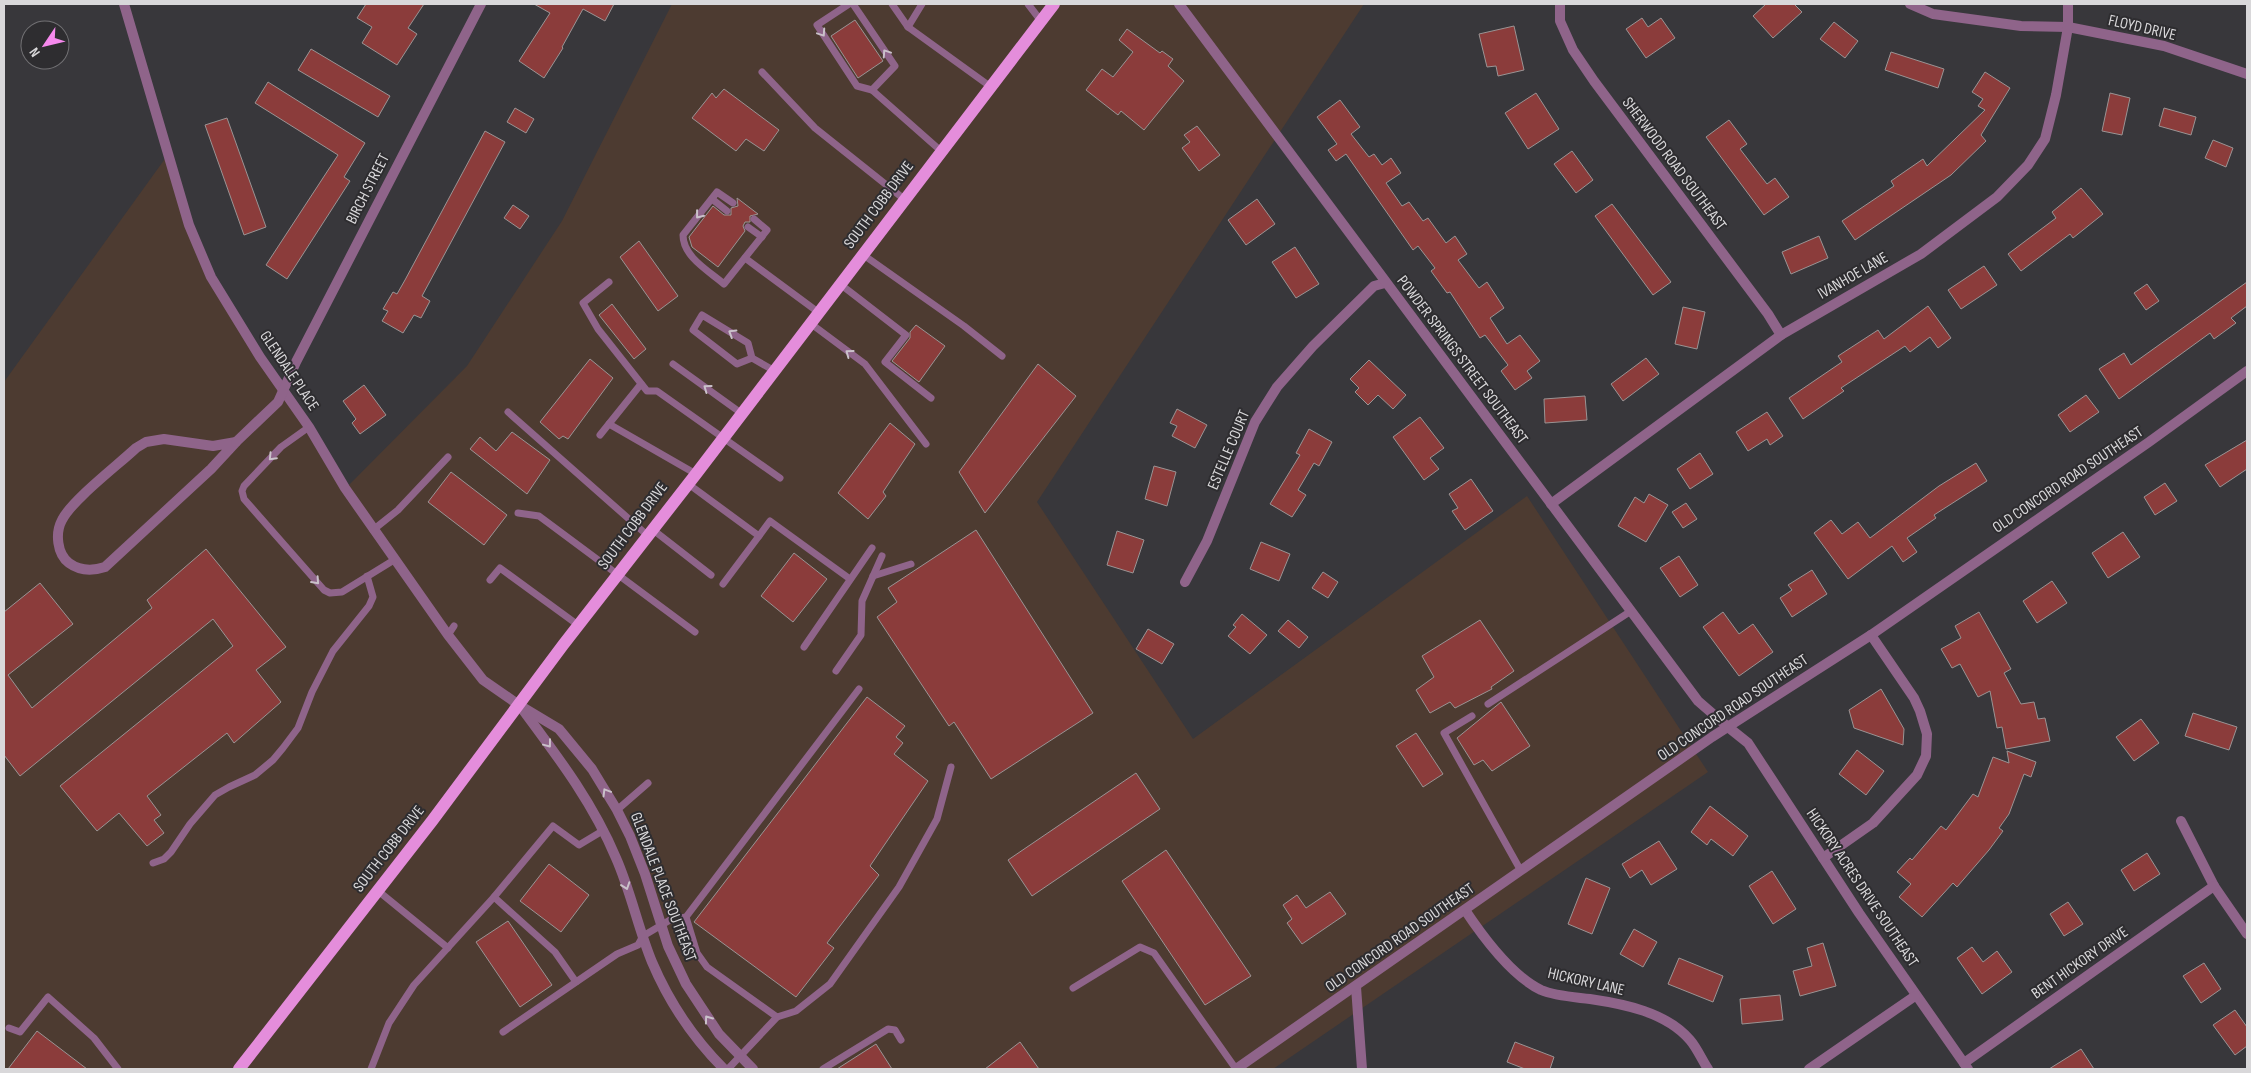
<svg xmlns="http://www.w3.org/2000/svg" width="2251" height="1073" font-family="'Sofia Sans Condensed',sans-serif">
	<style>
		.commercial { fill: #4d3b31 }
		.building { fill: #8b3c3b; stroke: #9a9494 }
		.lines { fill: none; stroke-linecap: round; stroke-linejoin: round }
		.service { stroke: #8f648a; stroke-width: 7 }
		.minor { stroke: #8f648a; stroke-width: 10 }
		.tertiary { stroke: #8f648a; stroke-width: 10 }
		.primary { stroke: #e48ddb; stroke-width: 12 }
		.oneway { stroke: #cac1ca }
		.labels { text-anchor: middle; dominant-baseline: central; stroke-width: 4; stroke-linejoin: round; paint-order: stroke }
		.street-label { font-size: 16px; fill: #d9d8da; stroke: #2e2d30 }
	</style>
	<rect width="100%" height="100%" fill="#38373b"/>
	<path class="commercial" d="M672,4H1364L1037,502L1193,739L1527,496L1708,772L1273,1069H4V382L167,156L211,277L346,488L467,366L562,221Z"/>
	<g class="building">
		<path d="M366,4H424L408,28L417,34L397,65L362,43L372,27L357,18Z"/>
		<path d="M534,4H614L605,21L583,9L562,47L563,48L544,78L519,61L550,13Z"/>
		<path d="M1766,4H1794L1802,12L1773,38L1753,16Z"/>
		<path d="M1642,18L1648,27L1661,18L1675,38L1646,58L1626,29Z"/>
		<path d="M855,20L883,61L858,78L831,36Z"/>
		<path d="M1834,22L1858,41L1845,58L1820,39Z"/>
		<path d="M1514,26L1524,70L1498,76L1496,66L1487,67L1479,34Z"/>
		<path d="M1127,29L1160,53L1162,51L1173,59L1168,66L1184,81L1144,130L1121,111L1118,115L1086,90L1102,69L1113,77L1133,52L1119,40Z"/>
		<path d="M311,49L390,96L378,117L298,70Z"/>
		<path d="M1891,52L1944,69L1938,88L1885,70Z"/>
		<path d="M1985,72L2010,88L1981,135L1986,141L1951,175L1855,240L1842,221L1894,186L1891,181L1923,159L1927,166L1985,110L1978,106L1983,99L1972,92Z"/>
		<path d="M268,82L365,143L344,177L350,181L287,279L266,265L338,155L255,103Z"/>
		<path d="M724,89L779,130L764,151L746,139L736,151L692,118L712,93L716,98Z"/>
		<path d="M1536,93L1559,129L1528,149L1505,113Z"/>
		<path d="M2110,93L2130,98L2122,135L2102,131Z"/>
		<path d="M1340,100L1360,127L1351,134L1369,157L1374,154L1382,165L1391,158L1401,173L1386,183L1402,206L1409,202L1423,221L1428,218L1446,243L1455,236L1467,254L1458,260L1479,288L1487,282L1504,308L1490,318L1507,344L1520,335L1540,361L1527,371L1532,378L1515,390L1501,371L1508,365L1485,335L1480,338L1450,292L1447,293L1431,271L1435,268L1418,246L1413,250L1346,154L1336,161L1328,150L1337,144L1317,117Z"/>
		<path d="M515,108L534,119L526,133L507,122Z"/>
		<path d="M2164,108L2196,117L2191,135L2159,126Z"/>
		<path d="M227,118L266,227L244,235L205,125Z"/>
		<path d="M1729,120L1747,144L1740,149L1760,175L1767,184L1775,178L1789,197L1764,215L1706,137Z"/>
		<path d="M1197,126L1220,155L1199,171L1182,148L1190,142L1184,135Z"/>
		<path d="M485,131L505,142L422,296L430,301L421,318L414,315L403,333L382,321L388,311L383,309L393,292L397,294L405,280Z"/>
		<path d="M2213,140L2233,148L2226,167L2205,158Z"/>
		<path d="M1572,151L1593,180L1576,193L1554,164Z"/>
		<path d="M2081,188L2103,214L2073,238L2070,234L2021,271L2008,254L2056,218L2052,212Z"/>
		<path d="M737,198L758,214L750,216V222H745L743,226L745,231L718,267L692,247L689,237L713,206L724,215H731V208L738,206Z"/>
		<path d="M1257,199L1275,224L1246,245L1228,220Z"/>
		<path d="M1612,204L1671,282L1653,295L1595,216Z"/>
		<path d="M513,205L529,216L520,229L504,218Z"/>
		<path d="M1819,236L1828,258L1791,274L1782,252Z"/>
		<path d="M639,241L678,296L658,311L620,257Z"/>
		<path d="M1295,247L1319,284L1296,298L1272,262Z"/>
		<path d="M1984,266L1997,285L1961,309L1948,290Z"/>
		<path d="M2247,282V306L2231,318L2236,323L2214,339L2210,333L2119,399L2099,369L2124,353L2131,365Z"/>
		<path d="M2147,284L2159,301L2146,310L2134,293Z"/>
		<path d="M612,304L646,349L634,359L599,315Z"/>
		<path d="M1928,306L1951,338L1938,348L1930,337L1910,352L1905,346L1841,388L1844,391L1803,419L1789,398L1842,362L1838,356L1878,330L1884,339Z"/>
		<path d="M1683,307L1705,312L1697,349L1675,344Z"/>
		<path d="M916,325L945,346L919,382L892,361L910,338V332Z"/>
		<path d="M1646,358L1659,374L1623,401L1611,384Z"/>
		<path d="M590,359L613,378L568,439L563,436L559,439L540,422Z"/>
		<path d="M1369,360L1406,395L1393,409L1378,395L1368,405L1355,392L1359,388L1350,379Z"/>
		<path d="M1038,364L1076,396L985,513L959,472Z"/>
		<path d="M364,385L386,415L360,434L352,423L356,419L343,401Z"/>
		<path d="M2086,395L2099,412L2070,432L2058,415Z"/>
		<path d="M1585,396L1587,420L1545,423L1544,399Z"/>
		<path d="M1177,409L1207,425L1195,448L1172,436L1177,426L1170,423Z"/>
		<path d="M1767,412L1783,436L1770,445L1767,439L1748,451L1736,432Z"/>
		<path d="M1420,417L1444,448L1430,458L1439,469L1424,480L1393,437Z"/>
		<path d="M890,423L915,444L883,492L886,496L868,519L838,493Z"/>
		<path d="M1309,429L1332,442L1319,466L1314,463L1298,490L1306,495L1292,517L1270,504L1300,455L1296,453Z"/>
		<path d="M512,432L550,460L527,494L470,449L480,437L496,451Z"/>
		<path d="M2247,440V469L2220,487L2205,465Z"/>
		<path d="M1700,453L1713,474L1690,489L1677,469Z"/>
		<path d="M1976,463L1987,481L1934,515L1936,518L1907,538L1917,552L1903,562L1892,546L1848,579L1814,533L1831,520L1842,534L1858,522L1870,538L1939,486Z"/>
		<path d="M1154,466L1176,472L1167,506L1145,499Z"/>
		<path d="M451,472L507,515L484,545L428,502Z"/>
		<path d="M1471,479L1493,511L1465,530L1452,511L1458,508L1449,494Z"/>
		<path d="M2165,483L2177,501L2155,515L2144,497Z"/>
		<path d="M1649,494L1668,505L1646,542L1618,526L1635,497L1644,503Z"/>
		<path d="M1686,503L1697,519L1683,528L1672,512Z"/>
		<path d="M976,530L1093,713L991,779L954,722L949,726L877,617L897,602L888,588Z"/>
		<path d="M1117,531L1144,540L1133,573L1107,565Z"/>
		<path d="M2123,532L2140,557L2108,578L2092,553Z"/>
		<path d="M1261,542L1290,554L1279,581L1250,569Z"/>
		<path d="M206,549L286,647L256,670L281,702L234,743L227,733L147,796L161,815L154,820L164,833L147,846L119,813L97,831L60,786L233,646L213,619L20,776L4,755V612L40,583L73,624L8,675L32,708L152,608L147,600Z"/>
		<path d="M794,553L827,579L793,622L761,596Z"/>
		<path d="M1679,556L1698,585L1680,597L1660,568Z"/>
		<path d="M1812,570L1827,594L1792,617L1780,598L1792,590L1788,585Z"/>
		<path d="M1323,572L1338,582L1328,598L1312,588Z"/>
		<path d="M2052,581L2067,603L2037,623L2023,601Z"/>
		<path d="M1723,612L1739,634L1753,624L1773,652L1739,676L1703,627Z"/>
		<path d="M1979,612L2011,669L2004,673L2021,704L2034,702L2038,719L2045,718L2050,741L2006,749L2002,727L1997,728L1990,691L1978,697L1960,664L1952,668L1941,649L1961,638L1955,626Z"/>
		<path d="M1242,614L1267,635L1250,654L1228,636L1236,627L1233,625Z"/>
		<path d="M1288,620L1308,637L1299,648L1278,631Z"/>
		<path d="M1480,620L1514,671L1491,687L1492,689L1455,708L1450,702L1430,713L1416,690L1434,677L1422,656Z"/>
		<path d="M1148,629L1174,644L1162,664L1136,649Z"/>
		<path d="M1881,689L1904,729L1903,745L1854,728L1849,710Z"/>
		<path d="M867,697L905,726L896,737L903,743L894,754L928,781L870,866L879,875L827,943L834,948L796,997L694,922Z"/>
		<path d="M1501,702L1530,746L1492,771L1483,760L1474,765L1457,738Z"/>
		<path d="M2193,713L2237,727L2229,750L2185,736Z"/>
		<path d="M2141,719L2159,743L2134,761L2116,737Z"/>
		<path d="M1416,733L1443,774L1423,787L1396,746Z"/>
		<path d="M1857,750L1884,771L1866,795L1839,774Z"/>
		<path d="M2007,751L2036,762L2031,777L2024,774L2009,814L1999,828L2003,831L1989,850L1957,887L1953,883L1922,917L1899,897L1911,884L1897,872L1910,858L1912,860L1941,826L1946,830L1973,794L1978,797L1993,757L2009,763Z"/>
		<path d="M1136,773L1160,809L1032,896L1008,860Z"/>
		<path d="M1710,806L1748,836L1733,856L1711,839L1707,845L1691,832Z"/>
		<path d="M1659,841L1677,869L1651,885L1642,870L1630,878L1622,864Z"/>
		<path d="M1166,850L1251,976L1205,1005L1122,881Z"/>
		<path d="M2147,853L2160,874L2134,891L2121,870Z"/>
		<path d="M549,864L589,895L561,932L520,901Z"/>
		<path d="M1772,871L1796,909L1773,924L1749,886Z"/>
		<path d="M1586,878L1610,888L1592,934L1568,924Z"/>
		<path d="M1330,892L1346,914L1302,944L1287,923L1292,919L1283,905L1297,895L1306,908Z"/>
		<path d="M2068,902L2083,924L2064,936L2050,914Z"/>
		<path d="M508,921L552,985L520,1007L476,942Z"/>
		<path d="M1634,929L1657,942L1643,967L1620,954Z"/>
		<path d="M1823,943L1836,986L1800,996L1793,971L1812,966L1807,948Z"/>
		<path d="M1972,947L1983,962L1997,951L2012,972L1982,994L1957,958Z"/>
		<path d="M1679,958L1723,976L1713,1002L1668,984Z"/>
		<path d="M2204,963L2221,989L2201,1003L2183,976Z"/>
		<path d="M1780,995L1783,1020L1742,1024L1740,999Z"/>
		<path d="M2235,1010L2247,1027V1046L2235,1055L2213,1025Z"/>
		<path d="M37,1031L87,1069H8Z"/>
		<path d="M1020,1042L1039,1069H985Z"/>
		<path d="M1515,1042L1554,1057L1550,1069H1525L1507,1062Z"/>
		<path d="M876,1044L892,1069H837Z"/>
		<path d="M2081,1049L2094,1069H2049Z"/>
	</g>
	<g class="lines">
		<g class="service">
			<path d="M849,4L817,25L857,86L872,90L941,151"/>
			<path d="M853,4L895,66L872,90"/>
			<path d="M892,4L908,27L922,4"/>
			<path d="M1028,4L1041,21"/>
			<path d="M908,27L991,87"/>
			<path d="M762,72L815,128L904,199"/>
			<path d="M712,199L727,211"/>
			<path d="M733,203L717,192L683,235C683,257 709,271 724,284L767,230L754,219"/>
			<path d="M748,227L762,237"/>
			<path d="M862,254L964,326L1002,356"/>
			<path d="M745,258L818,312"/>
			<path d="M609,282L583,303L598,329L647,391H657L780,478"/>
			<path d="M840,284L906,335L885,362L931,398"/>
			<path d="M810,323L865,364L926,444"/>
			<path d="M752,358L737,364L693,330L702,315L748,343L752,358L773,370"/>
			<path d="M673,364L741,413"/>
			<path d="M508,412L647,535"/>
			<path d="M609,424L696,474"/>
			<path d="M309,427L281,447L244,486L242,491L244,499L324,590L330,593L342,592L394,560"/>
			<path d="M600,435L641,384"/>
			<path d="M687,483L759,536L770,521L850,579"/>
			<path d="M518,513L539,516L695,632"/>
			<path d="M652,529L711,575"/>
			<path d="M373,530L398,510L448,457"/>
			<path d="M873,576L911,564"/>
			<path d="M490,580L500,568L578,625"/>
			<path d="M723,584L759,536"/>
			<path d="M448,635L454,626"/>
			<path d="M804,647L872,548"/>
			<path d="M836,671L861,635L862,601L882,556"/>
			<path d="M1488,704L1631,611"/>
			<path d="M1472,716L1444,733L1521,871"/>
			<path d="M617,810L648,783"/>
			<path d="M153,863L164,859L171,852L190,824L215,795L229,787L255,775L273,760L283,748L298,728L312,692L333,651L369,606L373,597L367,576"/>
			<path d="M377,890L448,948"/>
			<path d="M494,897L555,952L576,982"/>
			<path d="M686,917L697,953L707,967L777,1017L796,1011L830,984L899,887L937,819L951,767"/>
			<path d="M1073,988L1140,947L1154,953L1236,1069"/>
			<path d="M9,1028L20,1032L48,997L94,1038L118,1069"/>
			<path d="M503,1032L617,954L638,945L643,936L670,920L686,917L859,689"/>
			<path d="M371,1069L389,1023L414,985L494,897L553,826L579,845L604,830"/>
			<path d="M728,1069L777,1017"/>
			<path d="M823,1069L888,1029L895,1030L901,1040"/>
		</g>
		<g class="minor">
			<path d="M124,4L189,225L211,277L260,357L309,427L345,488L448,635L483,680L519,705L559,729L592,769L617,810L630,836L645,874L668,946L686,984L719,1034L753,1069"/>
			<path d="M1560,4V21L1573,50L1594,81L1768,314L1781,335"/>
			<path d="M1910,4L1933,14L2021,26L2068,27L2164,46L2247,74"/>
			<path d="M164,439L213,446L236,442L211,469L105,567C93,571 80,571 69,563C57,554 55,533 62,520C72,500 118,465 136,448L146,442Z"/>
			<path d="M236,442L278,402L296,362L481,4"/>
			<path d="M1551,504L1781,335L1921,254L1997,197L2028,165L2045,139L2056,95L2068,27V4"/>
			<path d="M1185,582L1207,541L1255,422L1277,387L1313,346L1374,286L1385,283"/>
			<path d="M523,710C558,757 593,803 616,858C631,892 638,928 652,962C669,1002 694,1039 724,1069"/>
			<path d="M1728,727L1748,743L1859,913L1968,1069"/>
			<path d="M2181,821L2214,886L2247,934"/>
			<path d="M1823,858L1873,823L1917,775L1926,756L1927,734L1920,711L1914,698L1871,635"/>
			<path d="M1465,910C1483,937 1512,976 1541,990C1555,996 1574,997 1590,999C1624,1004 1666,1012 1690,1040C1697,1048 1702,1060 1708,1069"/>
			<path d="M1964,1063L2214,886"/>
			<path d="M1809,1069L1915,996"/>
		</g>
		<g class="tertiary">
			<path d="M1179,4L1698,701L1728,727"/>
			<path d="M1356,987L1362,1069"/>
			<path d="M1236,1069L1712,737L1871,635L2149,442L2247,371"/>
		</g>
		<path class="primary" d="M239,1069L432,821L563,645L696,474L1054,4"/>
	</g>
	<defs><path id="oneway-chevron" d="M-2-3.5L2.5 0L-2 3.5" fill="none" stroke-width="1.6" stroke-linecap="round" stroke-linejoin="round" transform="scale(1.25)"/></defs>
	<g class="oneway">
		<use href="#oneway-chevron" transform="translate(822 33) rotate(56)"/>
		<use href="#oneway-chevron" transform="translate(886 53) rotate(-124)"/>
		<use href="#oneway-chevron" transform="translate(699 215) rotate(128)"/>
		<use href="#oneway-chevron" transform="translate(732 333) rotate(-148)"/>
		<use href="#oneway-chevron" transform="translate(849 353) rotate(-144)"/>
		<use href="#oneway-chevron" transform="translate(707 388) rotate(-144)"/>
		<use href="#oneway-chevron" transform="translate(272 457) rotate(134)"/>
		<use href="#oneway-chevron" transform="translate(316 581) rotate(48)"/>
		<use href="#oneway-chevron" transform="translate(548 744) rotate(53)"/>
		<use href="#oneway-chevron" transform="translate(606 792) rotate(-121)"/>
		<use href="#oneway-chevron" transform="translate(626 886) rotate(71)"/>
		<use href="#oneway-chevron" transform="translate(708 1019) rotate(-126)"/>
	</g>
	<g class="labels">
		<g class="street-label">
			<text transform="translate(2142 28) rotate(13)">FLOYD DRIVE</text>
			<text transform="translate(1674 164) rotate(53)">SHERWOOD ROAD SOUTHEAST</text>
			<text transform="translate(368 189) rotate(-63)">BIRCH STREET</text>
			<text transform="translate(879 205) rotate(-53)">SOUTH COBB DRIVE</text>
			<text transform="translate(1853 276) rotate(-30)">IVANHOE LANE</text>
			<text transform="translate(1462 360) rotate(53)">POWDER SPRINGS STREET SOUTHEAST</text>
			<text transform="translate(289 371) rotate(56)">GLENDALE PLACE</text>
			<text transform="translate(1229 450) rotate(-67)">ESTELLE COURT</text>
			<text transform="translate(2068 480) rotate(-34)">OLD CONCORD ROAD SOUTHEAST</text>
			<text transform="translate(633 526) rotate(-53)">SOUTH COBB DRIVE</text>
			<text transform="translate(1733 708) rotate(-34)">OLD CONCORD ROAD SOUTHEAST</text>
			<text transform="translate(389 849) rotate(-52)">SOUTH COBB DRIVE</text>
			<text transform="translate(663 887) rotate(69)">GLENDALE PLACE SOUTHEAST</text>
			<text transform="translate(1862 888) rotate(56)">HICKORY ACRES DRIVE SOUTHEAST</text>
			<text transform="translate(1400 938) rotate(-35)">OLD CONCORD ROAD SOUTHEAST</text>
			<text transform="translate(2080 963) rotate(-35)">BENT HICKORY DRIVE</text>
			<text transform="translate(1586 982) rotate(13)">HICKORY LANE</text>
		</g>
	</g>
	<rect width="2251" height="1073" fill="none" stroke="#d9d8da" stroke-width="10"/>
	<g transform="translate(45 45) rotate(235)"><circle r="24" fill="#2e2d30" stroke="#727174"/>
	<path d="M0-4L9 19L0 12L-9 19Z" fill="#f689ed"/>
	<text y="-8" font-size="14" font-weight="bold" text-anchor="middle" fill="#d9d8da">N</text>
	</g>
</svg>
